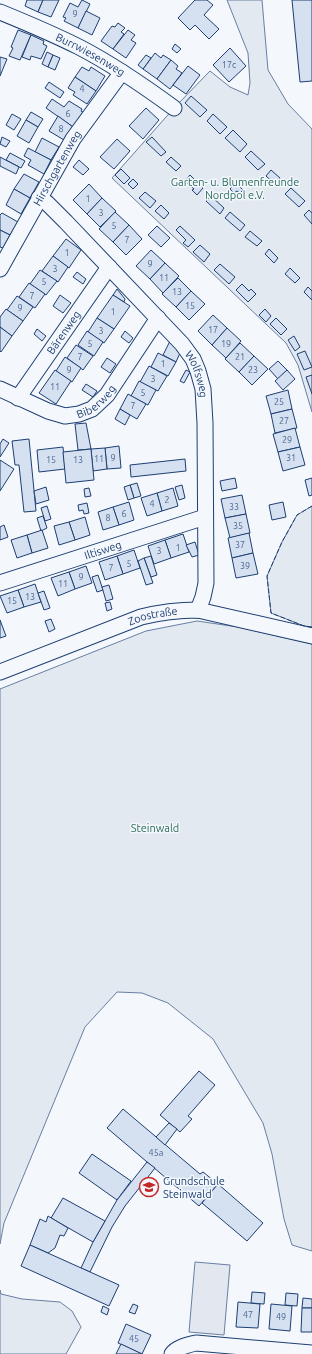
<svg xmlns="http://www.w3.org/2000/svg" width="312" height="1354" font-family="Ubuntu,sans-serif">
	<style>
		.green { fill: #e3e9f0; stroke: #687fa3 }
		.parking { fill: #e3e8f0; stroke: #687fa3 }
		.building { fill: #d5e0f0; stroke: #1d3f73 }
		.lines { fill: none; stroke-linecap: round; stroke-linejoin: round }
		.minor-casing { stroke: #1d3f73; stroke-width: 17 }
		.minor { stroke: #f4f7fb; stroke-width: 15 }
		.fence { stroke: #1d3f73; stroke-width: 1; stroke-dasharray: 5 2; stroke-linecap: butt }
		.labels { text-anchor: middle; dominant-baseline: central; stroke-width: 3; stroke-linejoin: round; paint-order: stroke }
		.number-label { font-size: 9px; fill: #4b6792 }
		.street-label { font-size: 11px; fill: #1d3f73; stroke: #f4f7fb }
		.park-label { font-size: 11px; fill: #2c6c60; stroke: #f4f7fb }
		.poi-label { font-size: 11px; fill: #1d3f73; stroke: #f4f7fb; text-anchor: start }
	</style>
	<rect width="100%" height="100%" fill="#f4f7fb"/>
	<g class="green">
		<path d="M227,0H262L268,70L288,104L312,129V412L298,365L286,343L112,178L174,108L210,71L230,87L248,95L250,83L248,53Z"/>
		<path d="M312,506V627L304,626L271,613L267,576L282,542L297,515Z"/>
		<path d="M197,621L238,627L312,644V1251L292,1245L284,1219L272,1154L263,1123L213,1039L168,1003L142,993L117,992L85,1027L4,1223L0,1244V689L146,631Z"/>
		<path d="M0,1290L1,1294L22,1299L60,1302L72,1311L81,1327L66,1354H0Z"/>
	</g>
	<path class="parking" d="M195,1262L230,1265L224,1335L189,1332Z"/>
	<g class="building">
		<path d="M27,0H43L38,12L25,6Z"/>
		<path d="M43,0H59L51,17L38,12Z"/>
		<path d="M82,0L90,4L78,28L64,21L66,18L63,17L70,3L78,7Z"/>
		<path d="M195,0H207L213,5L204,15L219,29L209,39L195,25L190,30L178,18Z"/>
		<path d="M292,0H312V81L300,82Z"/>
		<path d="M86,11L100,18L92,35L78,28Z"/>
		<path d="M118,23L125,28L121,32L124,34L113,49L101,41L112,26L115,27Z"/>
		<path d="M18,30L31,35L20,60L9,56L13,48L11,47Z"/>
		<path d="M128,30L135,35L131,40L136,43L126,58L113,49Z"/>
		<path d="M31,35L44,41L43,44L47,46L41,59L31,56L30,60L22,57Z"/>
		<path d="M175,44L181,49L177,53L172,49Z"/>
		<path d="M230,48L246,66L229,82L213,65Z"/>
		<path d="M47,52L53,55L48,67L42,64Z"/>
		<path d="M155,53L161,58L163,55L171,60L157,79L143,69Z"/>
		<path d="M53,55L60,58L55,70L48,67Z"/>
		<path d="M146,55L151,58L143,69L138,65Z"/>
		<path d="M0,57L7,59L0,76Z"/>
		<path d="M171,60L178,66L176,69L182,73L170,89L157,79Z"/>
		<path d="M188,66L200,75L186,94L173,85Z"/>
		<path d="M82,67L89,71L91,67L105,76L96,91L75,77Z"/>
		<path d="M75,77L96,91L87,104L73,95L75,92L68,88Z"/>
		<path d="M49,82L64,92L60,98L45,88Z"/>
		<path d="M191,96L207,110L200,117L185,103Z"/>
		<path d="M52,99L64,107L69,101L82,109L81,111L83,112L73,127L46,108Z"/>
		<path d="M146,108L159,120L143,139L129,126Z"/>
		<path d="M31,112L43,119L38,127L26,120Z"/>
		<path d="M12,114L21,119L14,130L6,125Z"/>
		<path d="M213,114L227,127L220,134L207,121Z"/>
		<path d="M58,116L73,127L64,140L49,131Z"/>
		<path d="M26,120L38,127L29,143L17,136Z"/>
		<path d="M233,130L247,144L240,152L225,138Z"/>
		<path d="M2,137L10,141L6,147L0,144Z"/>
		<path d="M152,137L166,152L161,156L146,142Z"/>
		<path d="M42,138L59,147L51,160L35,152Z"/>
		<path d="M117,139L130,151L114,169L100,157Z"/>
		<path d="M28,148L51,160L44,174L28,165L31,160L24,156Z"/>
		<path d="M251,151L265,164L258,170L245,157Z"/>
		<path d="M10,153L25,161L21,168L6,160Z"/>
		<path d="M0,157L19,167L16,174L0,166Z"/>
		<path d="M171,157L181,166L176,171L166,162Z"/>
		<path d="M79,160L89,169L83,175L73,167Z"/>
		<path d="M121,169L130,178L124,184L115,175Z"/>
		<path d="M271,170L280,178L275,184L266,176Z"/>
		<path d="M24,174L39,182L30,198L14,189Z"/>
		<path d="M190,175L203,188L197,195L192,190L194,189L185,181Z"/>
		<path d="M133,179L138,184L133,189L128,184Z"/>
		<path d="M236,183L243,190L240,193L237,191L234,193L230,189Z"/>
		<path d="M89,184L102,198L87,214L73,200Z"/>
		<path d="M291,188L305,201L299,207L285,194Z"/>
		<path d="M14,189L30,198L21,214L6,205Z"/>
		<path d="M145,192L156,201L150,208L139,198Z"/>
		<path d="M211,196L224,208L220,214L206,201Z"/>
		<path d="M102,198L116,211L100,227L87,214Z"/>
		<path d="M161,205L169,213L164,219L155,211Z"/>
		<path d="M309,210L312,213V224L304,215Z"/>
		<path d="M115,212L129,225L113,242L99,229Z"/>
		<path d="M230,212L245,225L240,231L225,218Z"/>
		<path d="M2,213L18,222L10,235L0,230V215Z"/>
		<path d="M129,225L142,239L126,255L113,242Z"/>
		<path d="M157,226L170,238L161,247L148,235Z"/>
		<path d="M180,226L195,240L188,247L183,243L186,240L176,230Z"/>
		<path d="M0,230L10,235L3,248L0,247Z"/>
		<path d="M250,231L262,241L257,246L245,237Z"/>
		<path d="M66,239L81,250L69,268L53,256Z"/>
		<path d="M200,245L210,254L204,262L193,252Z"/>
		<path d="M269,249L278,258L274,263L265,254Z"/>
		<path d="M151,250L165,263L150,279L136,266Z"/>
		<path d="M53,256L68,267L58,282L42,271Z"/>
		<path d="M165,263L179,276L163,293L150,279Z"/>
		<path d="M220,264L235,277L229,284L214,270Z"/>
		<path d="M290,268L300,278L295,283L285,274Z"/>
		<path d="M40,270L57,281L46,295L30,284Z"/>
		<path d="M77,272L86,279L83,284L73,277Z"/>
		<path d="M178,278L191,291L176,307L162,294Z"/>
		<path d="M29,283L45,294L35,308L19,297Z"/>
		<path d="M242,284L249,291L251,289L256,294L248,302L236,290Z"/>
		<path d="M308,287L312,291V300L304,292Z"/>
		<path d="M117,289L125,299L124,302L113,295Z"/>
		<path d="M191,291L205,304L189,320L176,307Z"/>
		<path d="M60,295L71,303L63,313L53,306Z"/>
		<path d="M113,295L130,306L114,329L97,318Z"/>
		<path d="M17,296L33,307L23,321L7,310Z"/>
		<path d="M6,309L23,321L12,336L0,327V317Z"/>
		<path d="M265,309L271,316L266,322L259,315Z"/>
		<path d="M213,315L227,328L212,345L198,331Z"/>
		<path d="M97,318L114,329L104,343L88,332Z"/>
		<path d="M276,318L287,329L281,335L270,324Z"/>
		<path d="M0,327L12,336L1,352L0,351Z"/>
		<path d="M227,328L241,341L226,358L212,345Z"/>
		<path d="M37,329L46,336L42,341L34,334Z"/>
		<path d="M87,331L103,342L94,356L78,345Z"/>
		<path d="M125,331L133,338L129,343L121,337Z"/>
		<path d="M294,336L300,347L295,351L288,340Z"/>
		<path d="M170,341L180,353L176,362L163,355Z"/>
		<path d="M240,343L254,356L239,372L225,359Z"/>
		<path d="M76,345L93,356L83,370L67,358Z"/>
		<path d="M305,351L312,367L304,370L297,354Z"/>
		<path d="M158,353L176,362L168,376L151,367Z"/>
		<path d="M254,356L268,369L252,385L239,372Z"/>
		<path d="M65,357L81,368L72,382L56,371Z"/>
		<path d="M107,358L116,364L110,373L101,367Z"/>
		<path d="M278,361L287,370L278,379L269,369Z"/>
		<path d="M149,366L167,376L158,391L140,382Z"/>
		<path d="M55,370L71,381L56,404L39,393Z"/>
		<path d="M186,370L190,372L184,383L180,381Z"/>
		<path d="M287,370L295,379L283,390L275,381Z"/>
		<path d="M312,375V394L306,377Z"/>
		<path d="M139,381L156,390L148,405L131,396Z"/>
		<path d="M86,384L97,391L93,397L82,390Z"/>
		<path d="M288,390L292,409L271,414L266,396Z"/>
		<path d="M128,394L146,404L137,419L120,409Z"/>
		<path d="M120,409L130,415L125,425L115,419Z"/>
		<path d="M292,409L297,428L275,433L271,414Z"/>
		<path d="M86,423L91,449L78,450L75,424Z"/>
		<path d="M295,428L300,447L278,452L273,434Z"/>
		<path d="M3,439L9,443L0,457V444Z"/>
		<path d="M29,439L36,511L24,512L19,465H15L12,441Z"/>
		<path d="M119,446L121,468L107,469L105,448Z"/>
		<path d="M63,447L65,469L39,472L37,450Z"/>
		<path d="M300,447L305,465L283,471L278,452Z"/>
		<path d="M105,448L107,469L93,471L91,449Z"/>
		<path d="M91,449L94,480L66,483L63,452Z"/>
		<path d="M185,459L186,471L131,477L130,465Z"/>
		<path d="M0,460L14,469L0,491Z"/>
		<path d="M235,478L237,488L222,491L220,481Z"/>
		<path d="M312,478V495L309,496L305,480Z"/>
		<path d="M137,483L141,496L134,498L130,485Z"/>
		<path d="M130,485L134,498L128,500L124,487Z"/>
		<path d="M182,485L185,498L179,500L175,487Z"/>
		<path d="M46,487L49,500L36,504L34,491Z"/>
		<path d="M89,488L91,496L85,497L84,489Z"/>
		<path d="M173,488L178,506L162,511L157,493Z"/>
		<path d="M157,493L162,511L147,516L141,498Z"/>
		<path d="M242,495L246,514L225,518L221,499Z"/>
		<path d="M129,502L134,520L119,525L113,507Z"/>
		<path d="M283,502L286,517L272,520L269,505Z"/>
		<path d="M87,503L89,513L84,514L83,510L79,511L78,505Z"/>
		<path d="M47,506L51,519L45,521L41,508Z"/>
		<path d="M113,507L119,525L103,530L98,512Z"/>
		<path d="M246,514L250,533L230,538L225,518Z"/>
		<path d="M43,516L47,528L41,531L37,518Z"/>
		<path d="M85,517L90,535L75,540L69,522Z"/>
		<path d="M69,522L75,540L59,545L54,526Z"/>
		<path d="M4,525L8,537L0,540V527Z"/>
		<path d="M42,530L48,548L32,553L27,535Z"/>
		<path d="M249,533L253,553L232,558L228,538Z"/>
		<path d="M183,534L189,552L171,558L165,540Z"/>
		<path d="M27,535L32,553L17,558L11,540Z"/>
		<path d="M165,540L171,558L154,564L148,546Z"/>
		<path d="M195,542L199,555L192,557L186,545Z"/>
		<path d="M134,550L140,568L123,574L117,556Z"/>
		<path d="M253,553L258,574L236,578L232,558Z"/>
		<path d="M117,556L123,574L105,580L99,562Z"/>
		<path d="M151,556L157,575L151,577L144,558Z"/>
		<path d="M144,558L153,583L146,585L138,561Z"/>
		<path d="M86,566L92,583L75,589L69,572Z"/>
		<path d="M69,572L75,589L58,596L51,578Z"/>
		<path d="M98,575L103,590L97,592L92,577Z"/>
		<path d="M35,584L41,602L24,607L18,590Z"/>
		<path d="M109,585L113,599L106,601L102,587Z"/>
		<path d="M18,590L24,607L7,613L0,596Z"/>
		<path d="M44,591L50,608L44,610L38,593Z"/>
		<path d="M110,602L112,609L107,611L105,603Z"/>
		<path d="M51,619L55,629L49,632L45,621Z"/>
		<path d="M0,620L6,636L0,638Z"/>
		<path d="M199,1071L215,1085L188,1116L192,1119L180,1132L160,1115Z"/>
		<path d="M123,1109L200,1174L203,1172L218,1184L199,1206L107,1128Z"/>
		<path d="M169,1123L177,1129L165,1145L156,1137Z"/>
		<path d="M92,1154L131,1181L117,1200L79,1173Z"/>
		<path d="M147,1162L155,1168L125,1206L112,1227L90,1272L81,1268L93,1242L117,1200Z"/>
		<path d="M218,1184L263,1223L247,1241L202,1203Z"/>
		<path d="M63,1198L105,1221L93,1242L51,1218Z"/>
		<path d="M48,1216L68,1228L64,1236L60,1235L55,1248L48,1253L30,1245L40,1219L46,1222Z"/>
		<path d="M30,1245L119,1285L109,1306L21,1266Z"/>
		<path d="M252,1292L265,1293L264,1304L251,1303Z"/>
		<path d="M286,1293L298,1294L297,1306L285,1305Z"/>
		<path d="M303,1298L312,1299V1308H302Z"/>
		<path d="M238,1302L260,1304L258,1328L236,1327Z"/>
		<path d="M133,1304L138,1306L135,1314L129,1312Z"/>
		<path d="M271,1304L292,1306L290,1331L269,1329Z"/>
		<path d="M103,1306L109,1309L107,1315L101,1312Z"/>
		<path d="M302,1308H312V1332H301Z"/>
		<path d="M126,1324L151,1335L142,1354L118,1343Z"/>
		<path d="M121,1344L142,1354H116Z"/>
	</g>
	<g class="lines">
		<g class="minor-casing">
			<g id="minor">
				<path id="s1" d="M0,12C27,23 53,34 79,47C112,64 144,86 174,108"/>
				<path id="s2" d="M39,198L47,203L66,222L182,344L193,359L198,371L203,389L205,423L206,583L203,597L198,610"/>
				<path id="s3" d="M0,269L73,139L122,72"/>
				<path id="s4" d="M0,389L48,411L65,416L79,414L92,409L107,395L158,318"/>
				<path id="s5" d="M18,398L109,267"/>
				<path id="s6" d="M0,583L205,517"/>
				<path id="s7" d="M0,672L141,617C161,612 178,610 198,610L312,636"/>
				<path d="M172,1354C177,1347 188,1345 196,1343L312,1353"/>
			</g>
		</g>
		<use href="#minor" class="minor"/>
		<path class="fence" d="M312,506L297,515L282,542L267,576L271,613L304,626L312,627"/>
	</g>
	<defs>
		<g id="school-ring" transform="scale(1)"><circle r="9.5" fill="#f4f7fb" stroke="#c62828" stroke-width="1.5"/><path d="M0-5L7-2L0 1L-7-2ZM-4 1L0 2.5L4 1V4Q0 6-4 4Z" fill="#c62828"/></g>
	</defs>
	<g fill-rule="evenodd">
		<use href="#school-ring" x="149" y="1187"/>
	</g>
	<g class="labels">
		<g class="number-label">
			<text x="75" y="14">9</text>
			<text x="229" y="65">17c</text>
			<text x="82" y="89">4</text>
			<text x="68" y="114">6</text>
			<text x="61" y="129">8</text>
			<text x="88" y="199">1</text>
			<text x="101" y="213">3</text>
			<text x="114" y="226">5</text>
			<text x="127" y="240">7</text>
			<text x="67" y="253">1</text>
			<text x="150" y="264">9</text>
			<text x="55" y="269">3</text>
			<text x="164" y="278">11</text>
			<text x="44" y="282">5</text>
			<text x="177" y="292">13</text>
			<text x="32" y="296">7</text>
			<text x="190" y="306">15</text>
			<text x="20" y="308">9</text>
			<text x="113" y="312">1</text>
			<text x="213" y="330">17</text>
			<text x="101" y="331">3</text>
			<text x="90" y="344">5</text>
			<text x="226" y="344">19</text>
			<text x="80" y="357">7</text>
			<text x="240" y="357">21</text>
			<text x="163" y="364">1</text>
			<text x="69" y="370">9</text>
			<text x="253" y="370">23</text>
			<text x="153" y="379">3</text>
			<text x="55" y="387">11</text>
			<text x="143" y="393">5</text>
			<text x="279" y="402">25</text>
			<text x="133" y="406">7</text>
			<text x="284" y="421">27</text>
			<text x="287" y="440">29</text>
			<text x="113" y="458">9</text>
			<text x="291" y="458">31</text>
			<text x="99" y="459">11</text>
			<text x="51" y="460">15</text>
			<text x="78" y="460">13</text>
			<text x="167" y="500">2</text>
			<text x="152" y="504">4</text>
			<text x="234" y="507">33</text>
			<text x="124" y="514">6</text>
			<text x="108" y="518">8</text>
			<text x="238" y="526">35</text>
			<text x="240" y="545">37</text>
			<text x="178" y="548">1</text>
			<text x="159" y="551">3</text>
			<text x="129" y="564">5</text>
			<text x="245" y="566">39</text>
			<text x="111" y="568">7</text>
			<text x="81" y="577">9</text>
			<text x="63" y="584">11</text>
			<text x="30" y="597">13</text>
			<text x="12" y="601">15</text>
			<text x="156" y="1153">45a</text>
			<text x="248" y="1315">47</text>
			<text x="281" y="1317">49</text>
			<text x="134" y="1339">45</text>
		</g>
		<g class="street-label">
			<text stroke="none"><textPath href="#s1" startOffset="100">Burrwiesenweg</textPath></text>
			<text stroke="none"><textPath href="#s3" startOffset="116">Hirschgartenweg</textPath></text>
			<text stroke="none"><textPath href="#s5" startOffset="80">Bärenweg</textPath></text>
			<text stroke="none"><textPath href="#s2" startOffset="239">Wolfsweg</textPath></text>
			<text stroke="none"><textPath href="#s4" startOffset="106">Biberweg</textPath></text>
			<text stroke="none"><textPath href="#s6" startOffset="108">Iltisweg</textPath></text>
			<text stroke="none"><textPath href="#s7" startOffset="163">Zoostraße</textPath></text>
		</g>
		<g class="park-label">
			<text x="235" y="182">Garten- u. Blumenfreunde<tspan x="235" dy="13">Nordpol e.V.</tspan></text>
			<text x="155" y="828">Steinwald</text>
		</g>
		<g class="poi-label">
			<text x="163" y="1181">Grundschule<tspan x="163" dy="13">Steinwald</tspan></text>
		</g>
	</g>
</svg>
